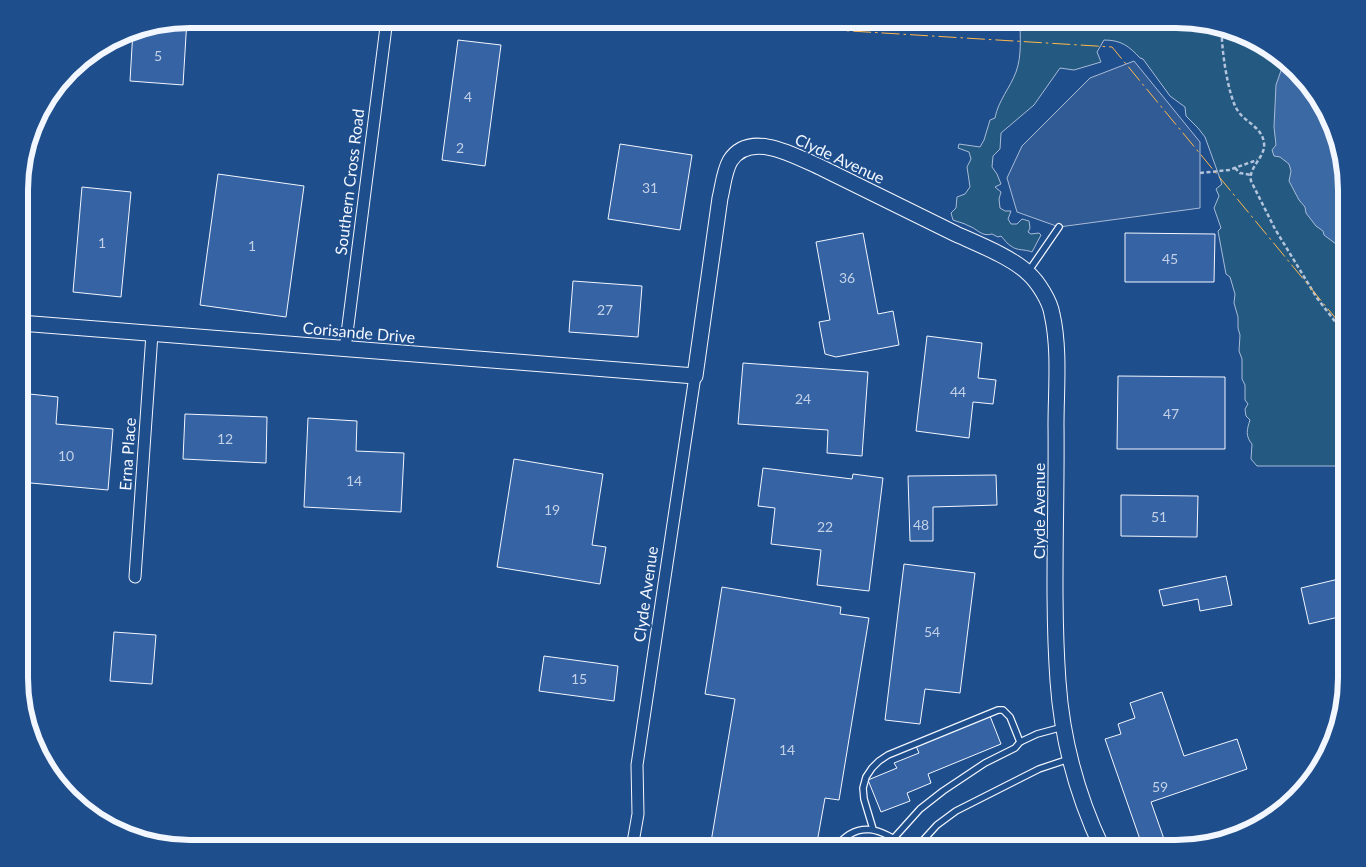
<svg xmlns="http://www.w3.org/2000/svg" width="1366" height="867" font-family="Lato,sans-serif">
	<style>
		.green { fill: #245a82; stroke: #a8bbd7 }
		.parking { fill: #305b95; stroke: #a8bbd7 }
		.water { fill: #3b69a3; stroke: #a8bbd7 }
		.building { fill: #3563a3; stroke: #f2f6ff }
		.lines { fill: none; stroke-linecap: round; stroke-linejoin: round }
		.service-casing { stroke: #f2f6ff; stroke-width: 8 }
		.minor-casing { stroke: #f2f6ff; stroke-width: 13 }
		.tertiary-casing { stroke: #f2f6ff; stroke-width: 17 }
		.path { stroke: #b3c4dc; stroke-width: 2.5; stroke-dasharray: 4 2.5; stroke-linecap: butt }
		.service { stroke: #1f4e8c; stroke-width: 5.5 }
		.minor { stroke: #1f4e8c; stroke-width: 11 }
		.tertiary { stroke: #1f4e8c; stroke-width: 15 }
		.power { stroke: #ffb74d; stroke-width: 1; stroke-dasharray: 18 4 2.5 4; stroke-linecap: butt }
		.labels { text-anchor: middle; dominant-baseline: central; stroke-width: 4; stroke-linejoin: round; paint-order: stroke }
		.number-label { font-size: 14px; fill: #c3d1e8 }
		.street-label { font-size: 16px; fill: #f2f6ff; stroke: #1f4e8c }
		.rim { fill: none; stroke: #f2f6ff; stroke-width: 6 }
	</style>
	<rect width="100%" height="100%" fill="#1f4e8c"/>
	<path class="green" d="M1057,19H1176L1221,25L1271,47L1324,104L1347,178V472L1341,464L1336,466H1257L1251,459L1252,444C1245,436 1247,429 1250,420L1246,416L1245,409L1248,404L1245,400V385L1242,379V359L1239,351L1240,335L1238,328V317L1234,303L1235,294L1230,277L1226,274L1218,231L1221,228L1214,208L1219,196L1216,189L1222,184L1205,137L1198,128L1186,116L1185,107L1170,96L1143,59L1140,58C1129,46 1121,40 1104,40L1097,52L1101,62L1074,70L1060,68L1034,105L1001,133L1000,149L993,156L992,167L997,174L1001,184L995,187L1001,192L999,199L1000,208L1005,211H1011L1008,219L1011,224H1017L1022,219L1029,221L1030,228L1028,232L1031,234L1039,233L1041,235L1032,252C1025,249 1017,251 1011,246C1007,244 1004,239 1001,236L998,237L992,234C981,237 978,229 969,226C964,223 958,222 953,220L951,213L956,208L957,197L965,194L970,187L967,167L971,159L969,152L958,148L959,144L980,147L984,140L990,120L995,118C998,101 1010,88 1016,72C1022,56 1020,37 1020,20C1031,22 1046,23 1057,19Z"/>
	<path class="parking" d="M1134,61L1200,142V208L1059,227L1017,212L1007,178L1022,146L1090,78Z"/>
	<path class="water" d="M1284,62L1324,104L1347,178V259L1338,250L1336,244L1324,235L1323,231L1316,226L1306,213L1305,207L1299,200L1289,181L1291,171L1289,164L1280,157L1274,156L1272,150L1276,145L1274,127L1276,85Z"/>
	<g class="building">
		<path d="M187,19L183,85L130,81L133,30Z"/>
		<path d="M458,40L501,45L485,166L442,160Z"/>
		<path d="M620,144L692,155L680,230L608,219Z"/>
		<path d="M218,174L304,186L286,317L200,305Z"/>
		<path d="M82,187L131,192L121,297L73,292Z"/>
		<path d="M863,233L878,314L893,311L899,345L836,357L825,354L819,322L830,320L816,242Z"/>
		<path d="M1125,233L1215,234L1214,282H1125Z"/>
		<path d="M573,281L642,286L638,337L569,332Z"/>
		<path d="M927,336L982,343L978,378L996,380L993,404L973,402L969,438L916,431Z"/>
		<path d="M743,363L868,372L862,456L827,453L828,430L738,424Z"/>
		<path d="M1118,376L1225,377V449H1117Z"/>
		<path d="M20,393L58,397L56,424L113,429L108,490L20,482Z"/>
		<path d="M185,414L267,417L266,463L183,459Z"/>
		<path d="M308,418L357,421L356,451L404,453L401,512L304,507Z"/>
		<path d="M514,459L603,474L592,545L606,547L600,584L497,567Z"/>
		<path d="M763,468L852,479L853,474L883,478L869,591L817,585L821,550L771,544L775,508L758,506Z"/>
		<path d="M996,475L997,505L933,507V541H910L908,476Z"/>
		<path d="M1121,495L1198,496L1197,537L1121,536Z"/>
		<path d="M904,564L975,573L960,693L925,689L920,724L885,720Z"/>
		<path d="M1226,576L1232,605L1200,611L1198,599L1163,606L1159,590Z"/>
		<path d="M1347,577V615L1309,624L1301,588Z"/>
		<path d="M722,587L841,607L840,614L869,618L839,800L825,798L816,848H710L735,699L705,694Z"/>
		<path d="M114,632L156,635L152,684L110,681Z"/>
		<path d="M544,656L618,666L614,701L539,691Z"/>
		<path d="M1162,692L1184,756L1237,739L1247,769L1151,802L1164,839L1170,848H1143L1105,739L1121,734L1118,724L1135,718L1130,703Z"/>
		<path d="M990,716L1001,744L928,774L931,783L907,793L910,801L881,812L868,780L897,768L894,763L919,753L916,746Z"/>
		<path d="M1196,837L1201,844L1181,848Z"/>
	</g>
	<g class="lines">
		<g class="service-casing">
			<g id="service">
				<path d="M1028,272L1059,227"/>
				<path d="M873,829L864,799L863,788L866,777L872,768L879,761L888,755L998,710H1003L1010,717L1020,742"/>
				<path d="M894,838L920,809L943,791L985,763L1015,748L1020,742L1037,734L1063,727"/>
				<path d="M835,848C858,818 882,829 908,848"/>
				<path d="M916,848L937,825L956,811L1039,769L1069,759"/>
			</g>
		</g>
		<g class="minor-casing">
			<g id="minor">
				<path d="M345,349L387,19"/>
				<path d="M135,577L152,334"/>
				<path d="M632,848L638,814L637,765L695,376"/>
			</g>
		</g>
		<g class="tertiary-casing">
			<path id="tertiary" d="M20,323L695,376L720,198C723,186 724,172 730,161C750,129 797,157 822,168C867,190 911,212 956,234C978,244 1011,257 1028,273C1038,282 1050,301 1052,314C1060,349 1056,390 1056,425C1057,510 1052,596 1058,681C1062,740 1077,795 1102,848"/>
		</g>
		<g class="path">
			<path d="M1222,25C1220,42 1228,98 1238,111C1246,123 1262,127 1264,143C1266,157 1248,167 1251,181L1275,229L1317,298L1347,337"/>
			<path d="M1235,168L1240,173L1251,175"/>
			<path d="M1200,173L1229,170L1257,160"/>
		</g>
		<use href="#service" class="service"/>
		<use href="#minor" class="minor"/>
		<use href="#tertiary" class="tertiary"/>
		<path class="power" d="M654,19L1112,47L1347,332"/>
	</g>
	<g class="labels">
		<g class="number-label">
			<text x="158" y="55">5</text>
			<text x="468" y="96">4</text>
			<text x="460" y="147">2</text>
			<text x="650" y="187">31</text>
			<text x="102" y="242">1</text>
			<text x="252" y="245">1</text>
			<text x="1170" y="258">45</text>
			<text x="847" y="277">36</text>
			<text x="605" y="309">27</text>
			<text x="958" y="391">44</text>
			<text x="803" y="398">24</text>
			<text x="1171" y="413">47</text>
			<text x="225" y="438">12</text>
			<text x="66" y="455">10</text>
			<text x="354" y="480">14</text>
			<text x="552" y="509">19</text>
			<text x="1159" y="516">51</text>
			<text x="921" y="524">48</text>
			<text x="825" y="526">22</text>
			<text x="932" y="631">54</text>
			<text x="579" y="678">15</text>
			<text x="787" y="749">14</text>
			<text x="1160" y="786">59</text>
		</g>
		<g class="street-label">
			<text transform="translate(840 158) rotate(25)">Clyde Avenue</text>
			<text transform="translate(349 182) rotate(-83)">Southern Cross Road</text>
			<text transform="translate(359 332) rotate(5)">Corisande Drive</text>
			<text transform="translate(127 454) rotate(-86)">Erna Place</text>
			<text transform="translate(1038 511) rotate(-90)">Clyde Avenue</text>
			<text transform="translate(645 594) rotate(-82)">Clyde Avenue</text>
		</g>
	</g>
	<path d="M0 0H1366V867H0ZM190 28H1176A162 162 0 0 1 1338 190V678A162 162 0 0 1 1176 840H190A162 162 0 0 1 28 678V190A162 162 0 0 1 190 28Z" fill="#1f4e8c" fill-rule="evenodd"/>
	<path class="rim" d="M190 28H1176A162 162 0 0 1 1338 190V678A162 162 0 0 1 1176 840H190A162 162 0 0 1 28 678V190A162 162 0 0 1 190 28Z"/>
</svg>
